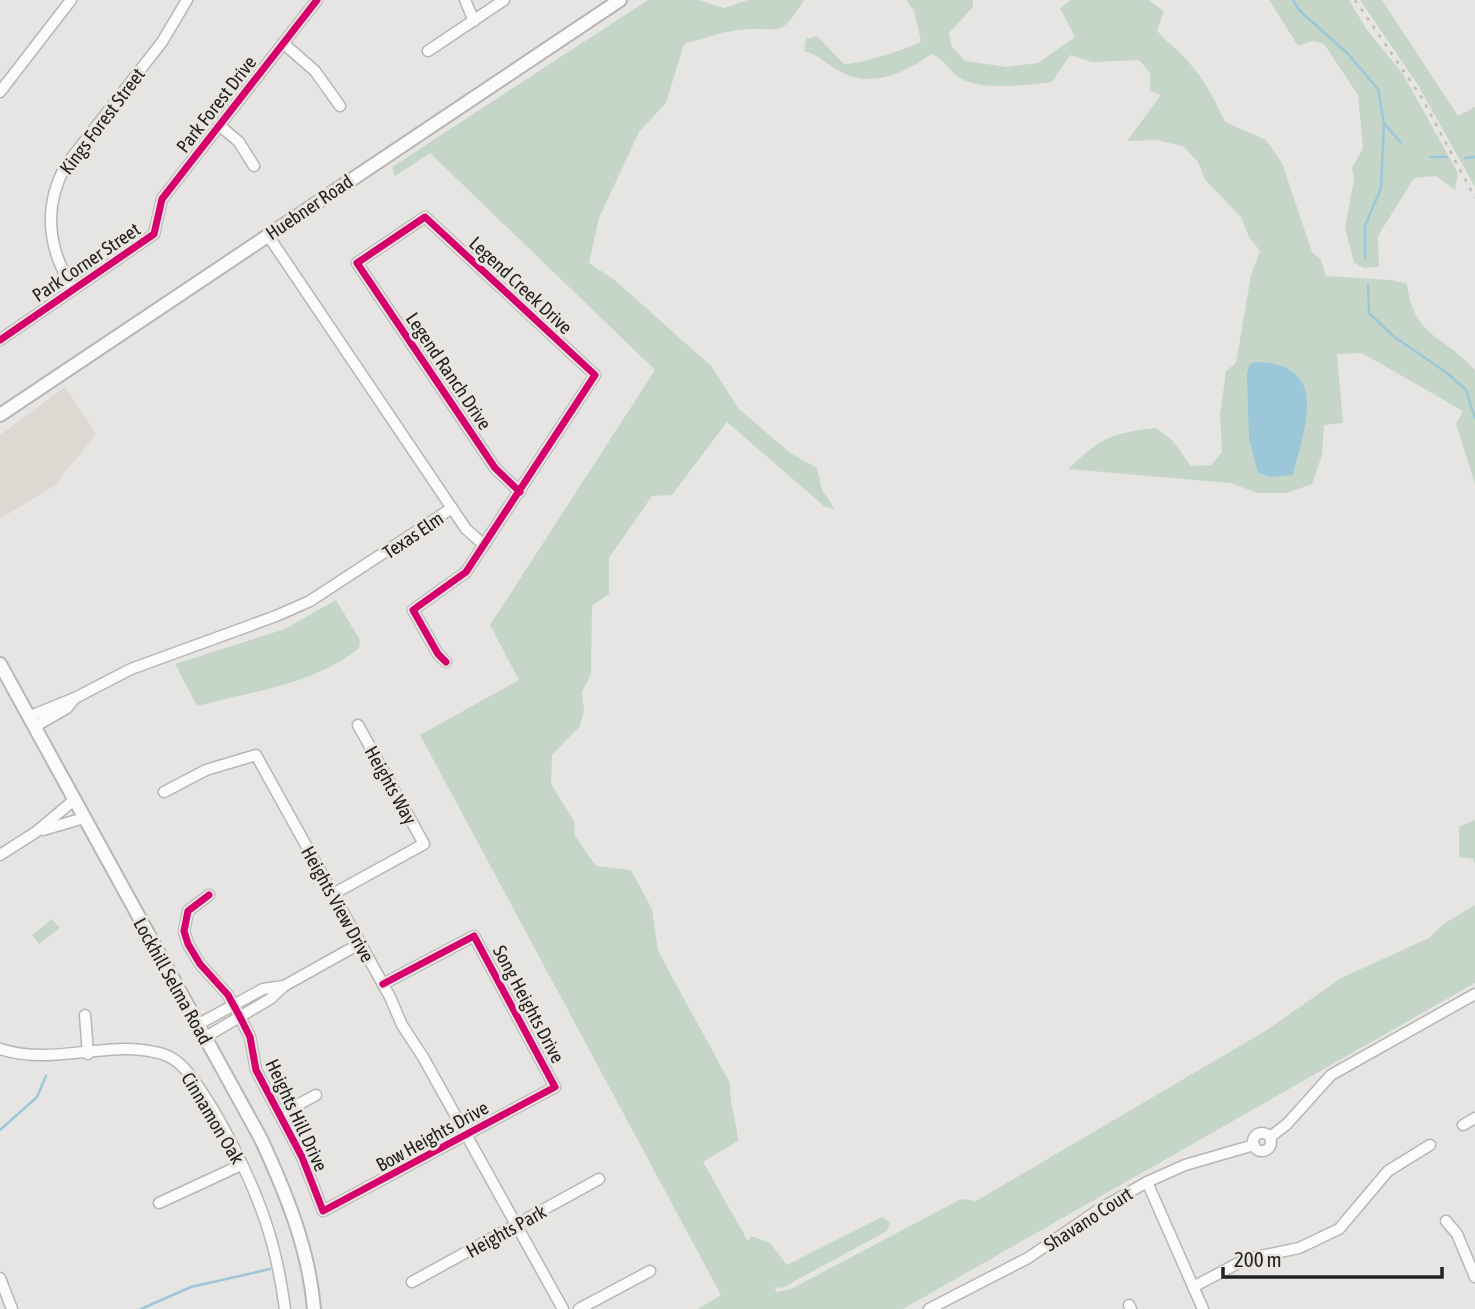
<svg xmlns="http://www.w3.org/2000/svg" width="1475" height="1309" font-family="'Asap Condensed',sans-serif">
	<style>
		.built { fill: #ddd8d2 }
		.green { fill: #c5d6c8 }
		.water { fill: #9cc7d9 }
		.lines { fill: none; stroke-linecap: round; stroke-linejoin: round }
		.stream { stroke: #9cc7d9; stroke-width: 2.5 }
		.minor-casing { stroke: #b8b6b4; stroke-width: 13 }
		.major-casing { stroke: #b8b6b4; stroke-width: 16 }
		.minor { stroke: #fbfbfb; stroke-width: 10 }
		.major { stroke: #fbfbfb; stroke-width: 12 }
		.rail { stroke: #bdbdbd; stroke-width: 2.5; stroke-dasharray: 3.5 7; stroke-linecap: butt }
		.cycleway-casing { stroke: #e9e6e1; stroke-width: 11 }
		.cycleway { stroke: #d6006c; stroke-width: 7 }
		.labels { text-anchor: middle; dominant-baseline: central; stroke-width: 6; stroke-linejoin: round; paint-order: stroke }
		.street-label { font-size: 19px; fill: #232220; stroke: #e9e6e1 }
	</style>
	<rect width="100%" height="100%" fill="#e7e5e3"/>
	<path class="built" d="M65,387L96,434L55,485L0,519V435Z"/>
	<g class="green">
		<path d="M648,0H698L724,8L748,0H804C779,42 778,25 739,30C721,32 702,39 684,44L666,103L639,132L599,218L589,263L616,281L712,367L738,408L790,453L817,468L822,490L835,509L825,507L727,422L672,495L652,496L609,558V594L592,606L591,674L582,692L584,711L580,726L552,755L551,784L574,821L575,836L596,866L631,870L652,909L658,951L730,1083C729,1104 737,1120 738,1141L703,1162L748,1241L751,1236L770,1243L787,1265L882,1217L890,1222L887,1231L782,1288L774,1287L777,1292L791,1289L961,1199L976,1201L1267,1030L1341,978L1429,938L1445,923L1475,905V983L903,1309H698L721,1295L420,735L519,680L490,625L655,370L430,153L395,176L392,167Z"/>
		<path d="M906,0H973V7L949,33L952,47L965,61L1007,67L1038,63L1075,37L1060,8L1071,0H1148L1164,11L1157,30C1164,41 1172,44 1180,53C1200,72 1214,97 1225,122L1266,140L1282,163L1312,252L1321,260L1326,276L1392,280L1407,284C1414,338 1443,334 1475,370V484L1456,424L1463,411L1362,353L1337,354L1343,423L1324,425L1322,455L1312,484L1287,493H1258L1230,483L1068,469C1101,438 1110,433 1156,428L1172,440L1191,466L1211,465L1222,452L1220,415L1226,371L1236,363L1251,275L1260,251L1249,237L1241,217L1205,180L1198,162L1183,146L1156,140L1127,141L1161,95L1150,91V73L1139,60L1092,62L1070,55L1052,82C1029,85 980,91 960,78C948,71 949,62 931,54C908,72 872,88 843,73C828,66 820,55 804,51L806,39L817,36L844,64C857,65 912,48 921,41L914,11Z"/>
		<path d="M1269,0H1349L1367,30L1403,74L1458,173L1455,190L1436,176L1414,178L1378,236L1379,267L1363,268L1354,262L1345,228L1354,179L1352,168L1363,148L1358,95L1324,44L1313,41L1298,46Z"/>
		<path d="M1360,0H1382L1458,116L1475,107V187L1418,85Z"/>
		<path d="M336,600L360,640L359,648C316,684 250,692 197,706L175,664L285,629Z"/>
		<path d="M1475,820V864L1473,859L1459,857V827Z"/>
		<path d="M52,919L60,928L39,944L32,935Z"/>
	</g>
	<path class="water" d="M1255,362C1332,364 1304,427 1293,475L1271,477L1258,473L1249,439L1247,375L1249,365Z"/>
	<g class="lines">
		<g class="stream">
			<path d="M1293,0L1300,11L1348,54L1378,89L1384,123L1381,188L1365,226V258"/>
			<path d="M1384,123L1401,143"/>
			<path d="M1431,157H1447"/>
			<path d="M1465,158L1475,157"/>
			<path d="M1368,285L1369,313L1393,336L1447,373L1466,390L1475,418"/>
			<path d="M0,1130L37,1097L46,1076"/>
			<path d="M141,1309L191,1287L270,1269"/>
		</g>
		<g class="minor-casing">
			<g id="minor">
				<path d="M465,0L474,21"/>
				<path d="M283,43L315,71L340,106"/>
				<path d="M428,51L504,0"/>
				<path d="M0,92L71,0"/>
				<path d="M219,125L239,142L254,166"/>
				<path d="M267,234L466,529L484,545"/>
				<path d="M73,289C48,249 42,208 66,165L162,42L187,0"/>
				<path d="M0,340L154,234L162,199L317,0"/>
				<path d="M446,662L438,654L413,610L466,572L595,375L425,217L357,263L495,468L520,492"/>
				<path d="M28,717L75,698L131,669L276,616L310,601L452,508"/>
				<path d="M34,727L67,708L75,698"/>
				<path d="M164,792L206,770L256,755L390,997L402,1025L423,1057L563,1309"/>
				<path d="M43,830L84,818"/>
				<path d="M0,855L36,832L74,800"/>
				<path d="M333,894L424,844L358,725"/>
				<path d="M209,895L188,911L184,931L188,944L200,964L228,995L240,1017L250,1037L256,1070L302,1157L323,1211L555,1087L474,936L383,984"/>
				<path d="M85,1015L88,1054"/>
				<path d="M197,1025L263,989L283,986"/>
				<path d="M204,1038L270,999L284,986L361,943"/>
				<path d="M0,1049C53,1066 103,1041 154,1052C168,1054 180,1062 189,1074C217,1109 251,1178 265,1220C275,1249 281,1279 285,1309"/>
				<path d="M281,1114L316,1095"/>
				<path d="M1463,1125L1475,1118"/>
				<circle cx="1262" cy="1142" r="9"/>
				<path d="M1270,1137L1287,1124L1331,1075L1475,994"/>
				<path d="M1147,1182L1203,1309"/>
				<path d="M159,1203L241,1165"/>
				<path d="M1446,1221L1457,1234L1475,1277"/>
				<path d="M0,1278L12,1309"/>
				<path d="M412,1282L599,1179"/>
				<path d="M1193,1287L1246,1259L1299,1248L1339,1229L1388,1171L1430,1145"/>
				<path d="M1129,1305L1131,1309"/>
				<path d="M579,1309L650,1271"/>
				<path d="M929,1309L1028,1258L1098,1210L1147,1182L1185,1165L1254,1145"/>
			</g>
		</g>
		<g class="major-casing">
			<g id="major">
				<path d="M0,415L620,0"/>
				<path d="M0,664L261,1139C286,1193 309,1249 314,1309"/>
			</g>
		</g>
		<use href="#minor" class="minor"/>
		<use href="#major" class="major"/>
		<path class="rail" d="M1355,0L1422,98L1475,198"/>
		<g class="cycleway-casing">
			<g id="cycleway">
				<path d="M0,340L154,234L162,199L317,0"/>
				<path d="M446,662L438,654L413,610L466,572L595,375L425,217L357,263L495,468L520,492"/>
				<path d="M209,895L188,911L184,931L188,944L200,964L228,995L240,1017L250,1037L256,1070L302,1157L323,1211L555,1087L474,936L383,984"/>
			</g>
		</g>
		<use href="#cycleway" class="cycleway"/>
	</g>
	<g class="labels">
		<g class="street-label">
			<text transform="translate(216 104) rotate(-52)">Park Forest Drive</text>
			<text transform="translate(102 121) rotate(-53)">Kings Forest Street</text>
			<text transform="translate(309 207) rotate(-34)">Huebner Road</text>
			<text transform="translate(86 262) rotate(-34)">Park Corner Street</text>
			<text transform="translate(521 285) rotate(43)">Legend Creek Drive</text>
			<text transform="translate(449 371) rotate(56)">Legend Ranch Drive</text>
			<text transform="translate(413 535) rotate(-34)">Texas Elm</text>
			<text transform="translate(391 785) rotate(61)">Heights Way</text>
			<text transform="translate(338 904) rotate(61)">Heights View Drive</text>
			<text transform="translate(173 981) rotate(61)">Lockhill Selma Road</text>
			<text transform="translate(529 1004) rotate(62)">Song Heights Drive</text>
			<text transform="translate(297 1115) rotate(65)">Heights Hill Drive</text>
			<text transform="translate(213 1118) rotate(59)">Cinnamon Oak</text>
			<text transform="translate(432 1136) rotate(-29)">Bow Heights Drive</text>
			<text transform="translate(1088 1219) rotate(-33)">Shavano Court</text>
			<text transform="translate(506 1231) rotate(-29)">Heights Park</text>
		</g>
	</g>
	<path d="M1223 1267v10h219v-10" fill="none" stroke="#232220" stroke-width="3.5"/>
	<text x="1234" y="1267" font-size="21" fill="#232220" stroke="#e9e6e1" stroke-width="5" paint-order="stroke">200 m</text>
</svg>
